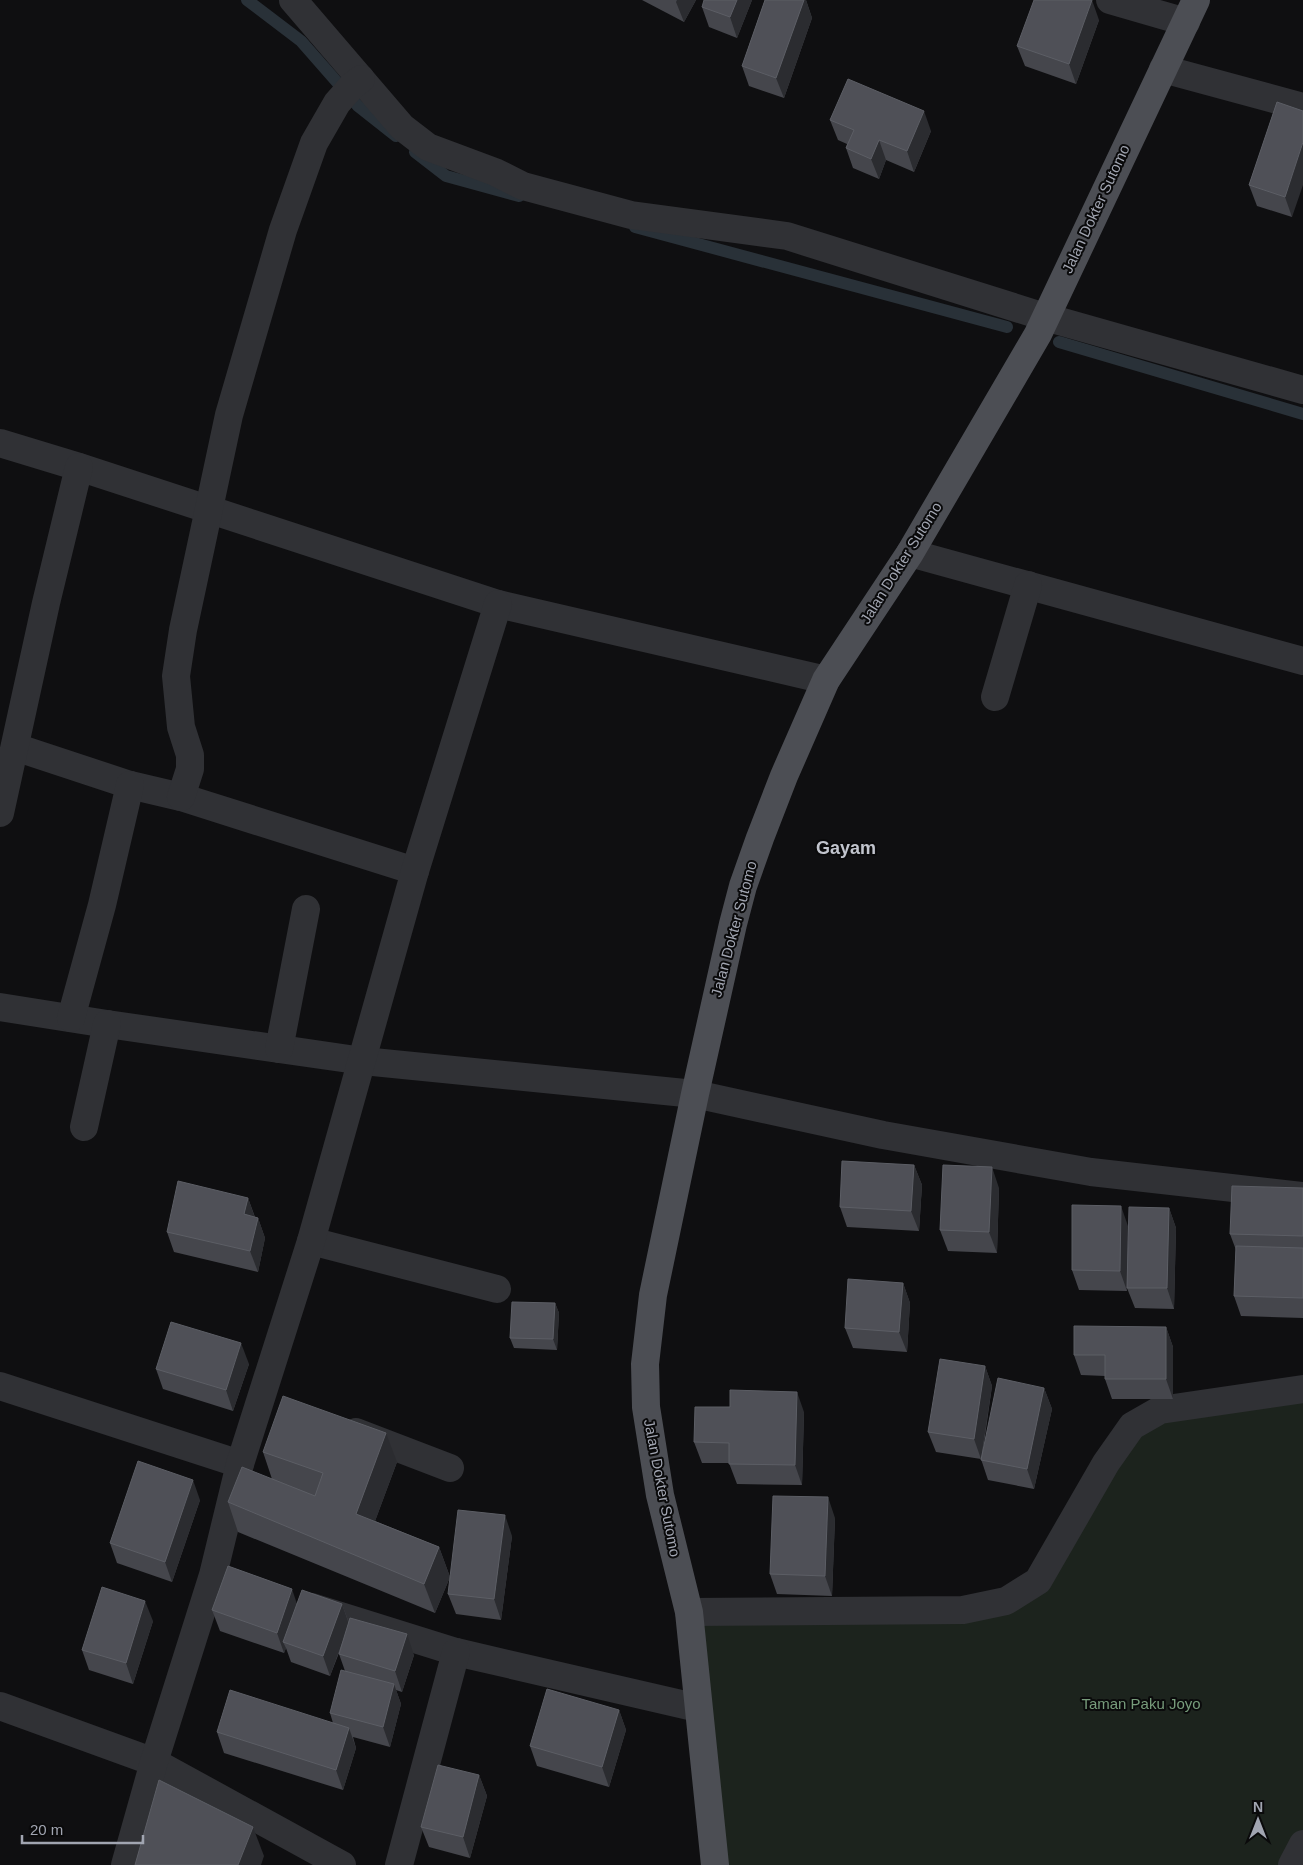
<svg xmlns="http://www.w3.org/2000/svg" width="1303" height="1865" viewBox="0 0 1303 1865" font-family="Arial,sans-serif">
	<rect width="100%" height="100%" fill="#0f0f11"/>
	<path fill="#1c231d" d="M 1303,1389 L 1303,1844 L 1292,1865 L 716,1865 L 688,1622 L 1006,1601 L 1038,1581 L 1132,1426 Z"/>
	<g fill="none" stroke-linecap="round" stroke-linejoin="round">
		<g stroke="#293138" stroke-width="12">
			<path d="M 247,0 L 301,41 L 358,106 L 396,136"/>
			<path d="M 415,152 L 446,176 L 519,196"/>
			<path d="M 635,227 L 1007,327"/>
			<path d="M 1059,342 L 1303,414"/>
		</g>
		<g stroke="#303135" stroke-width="28">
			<path d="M 293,0 L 402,127 L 428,147 L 495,172 L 523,186 L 631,215 L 787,236 L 1045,317 L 1303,390"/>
			<path d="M 1110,0 L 1186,22"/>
			<path d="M 1163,69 L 1303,107"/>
			<path d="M 0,443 L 79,467 L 498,604 L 826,680"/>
			<path d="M 910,553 L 1303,661"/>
			<path d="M 995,697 L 1028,585"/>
			<path d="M 15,747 L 130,785 L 181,797 L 415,871"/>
			<path d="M 181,797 L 190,769 L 190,755 L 181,727 L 176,676 L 183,630 L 229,415 L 283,230 L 314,143 L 337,103 L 352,86 L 361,79"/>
			<path d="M 0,813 L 46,603 L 79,467"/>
			<path d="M 0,1007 L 107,1024 L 363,1061 L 695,1094 L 883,1135 L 1091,1172 L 1303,1196"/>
			<path d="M 71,1018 L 102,905 L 130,785"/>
			<path d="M 279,1049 L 306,909"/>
			<path d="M 84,1127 L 107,1024"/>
			<path d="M 311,1241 L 497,1289"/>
			<path d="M 0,1386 L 240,1464"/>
			<path d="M 356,1432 L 450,1468"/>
			<path d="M 312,1607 L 456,1652 L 698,1708"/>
			<path d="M 689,1612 L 963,1610 L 1006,1601 L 1038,1581 L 1106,1463 L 1132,1426 L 1160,1410 L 1303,1389"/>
			<path d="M 0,1706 L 154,1762 L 342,1865"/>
			<path d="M 125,1865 L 154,1762 L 213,1575 L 240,1464 L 311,1241 L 415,871 L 498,604"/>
			<path d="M 399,1865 L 456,1652"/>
			<path d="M 1292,1865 L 1303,1844"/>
		</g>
		<path stroke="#4c4e54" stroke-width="28" d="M 715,1865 L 689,1612 L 660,1495 L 646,1407 L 645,1364 L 653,1295 L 695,1094 L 733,924 L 743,886 L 760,838 L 784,776 L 826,680 L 910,553 L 1038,334 L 1196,0"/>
	</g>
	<g fill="#45464c">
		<path d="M 642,0 L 696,0 L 684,22 Z"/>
		<path d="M 752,0 L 737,38 L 709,27 L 702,7 Z"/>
		<path d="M 765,0 L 806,0 L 812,18 L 784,98 L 749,86 L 742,66 Z"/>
		<path d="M 1099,20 L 1076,84 L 1025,66 L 1017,46 Z"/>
		<path d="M 1277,102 L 1292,217 L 1257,206 L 1249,185 Z"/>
		<path d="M 830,120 L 931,131 L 914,172 L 886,160 L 879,179 L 853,168 L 846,148 L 847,144 L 838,140 Z"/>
		<path d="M 914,1165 L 922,1185 L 919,1231 L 847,1227 L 840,1207 Z"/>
		<path d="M 999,1188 L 997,1253 L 948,1251 L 940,1230 Z"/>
		<path d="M 1303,1188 L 1303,1318 L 1241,1316 L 1234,1296 L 1236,1250 L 1230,1234 Z"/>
		<path d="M 248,1198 L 255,1217 L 258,1218 L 265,1238 L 258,1272 L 174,1252 L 167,1232 Z"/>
		<path d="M 1169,1208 L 1176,1228 L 1174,1309 L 1135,1308 L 1127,1288 L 1127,1291 L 1079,1290 L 1072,1270 L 1128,1226 L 1128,1282 Z"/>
		<path d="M 903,1283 L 910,1303 L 907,1352 L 853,1348 L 845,1328 Z"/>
		<path d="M 555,1303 L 559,1313 L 557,1350 L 514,1348 L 510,1338 Z"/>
		<path d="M 1166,1327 L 1173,1347 L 1173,1399 L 1112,1399 L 1105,1379 L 1105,1376 L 1081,1375 L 1074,1355 Z"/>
		<path d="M 249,1364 L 233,1411 L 163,1389 L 156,1369 Z"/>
		<path d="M 985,1366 L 992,1386 L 983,1450 L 1044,1388 L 1052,1409 L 1034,1489 L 988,1480 L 981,1459 L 936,1452 L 928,1432 Z"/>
		<path d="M 804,1412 L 802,1485 L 737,1484 L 729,1463 L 702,1463 L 694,1442 Z"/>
		<path d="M 263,1452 L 397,1462 L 375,1521 L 439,1547 L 450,1577 L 435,1613 L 238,1532 L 228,1502 L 272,1479 Z"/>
		<path d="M 200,1500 L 172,1582 L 117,1563 L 110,1543 Z"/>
		<path d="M 835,1518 L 832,1596 L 777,1594 L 770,1574 Z"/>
		<path d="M 512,1536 L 501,1620 L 456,1614 L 448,1594 Z"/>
		<path d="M 297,1603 L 342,1604 L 349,1623 L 414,1655 L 402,1692 L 396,1690 L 401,1704 L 390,1747 L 353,1737 L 356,1748 L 343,1790 L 224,1753 L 217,1732 L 333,1723 L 330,1713 L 345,1671 L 339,1654 L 344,1640 L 330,1676 L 291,1662 L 286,1648 L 284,1653 L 220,1631 L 212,1610 Z"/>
		<path d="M 153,1621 L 133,1684 L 89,1670 L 82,1650 Z"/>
		<path d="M 619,1710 L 626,1730 L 609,1787 L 537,1766 L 530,1746 Z"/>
		<path d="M 479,1775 L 487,1796 L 470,1858 L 429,1847 L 421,1827 Z"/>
	</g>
	<g fill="#2b2c30">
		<path d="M 677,0 L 696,0 L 684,22 L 676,2 Z"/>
		<path d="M 737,0 L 752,0 L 737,38 L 730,17 Z"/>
		<path d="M 804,0 L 806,0 L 812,18 L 784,98 L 776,78 Z"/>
		<path d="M 1092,0 L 1099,20 L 1076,84 L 1069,64 Z"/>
		<path d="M 924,111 L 931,131 L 914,172 L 907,151 Z"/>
		<path d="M 879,140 L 886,160 L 879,179 L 871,159 Z"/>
		<path d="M 1303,142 L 1303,185 L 1292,217 L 1285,197 Z"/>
		<path d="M 914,1165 L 922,1185 L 919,1231 L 911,1211 Z"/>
		<path d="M 992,1167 L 999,1188 L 997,1253 L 989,1232 Z"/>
		<path d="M 248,1198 L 255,1218 L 244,1214 Z"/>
		<path d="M 1121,1206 L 1128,1226 L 1127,1291 L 1120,1271 Z"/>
		<path d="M 1169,1208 L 1176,1228 L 1174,1309 L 1167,1288 Z"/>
		<path d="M 258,1218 L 265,1238 L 258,1272 L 250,1251 Z"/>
		<path d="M 903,1283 L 910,1303 L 907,1352 L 899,1332 Z"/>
		<path d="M 555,1303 L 559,1313 L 557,1350 L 553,1339 Z"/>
		<path d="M 1166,1327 L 1173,1347 L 1173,1399 L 1166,1379 Z"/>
		<path d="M 241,1343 L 249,1364 L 233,1411 L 226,1390 Z"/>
		<path d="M 985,1366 L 992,1386 L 981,1459 L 974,1439 Z"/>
		<path d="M 1044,1388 L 1052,1409 L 1034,1489 L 1027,1469 Z"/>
		<path d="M 797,1392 L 804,1412 L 802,1485 L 795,1465 Z"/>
		<path d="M 386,1433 L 397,1462 L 367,1543 L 356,1514 Z"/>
		<path d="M 193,1480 L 200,1500 L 172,1582 L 165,1562 Z"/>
		<path d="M 828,1497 L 835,1518 L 832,1596 L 825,1576 Z"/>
		<path d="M 505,1515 L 512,1536 L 501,1620 L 494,1599 Z"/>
		<path d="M 439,1547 L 450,1577 L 435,1613 L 424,1584 Z"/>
		<path d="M 292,1589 L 299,1610 L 283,1642 L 286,1648 L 284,1653 L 277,1633 Z"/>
		<path d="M 145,1601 L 153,1621 L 133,1684 L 126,1663 Z"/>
		<path d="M 342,1604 L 349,1624 L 330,1676 L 323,1656 Z"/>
		<path d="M 407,1634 L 414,1655 L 402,1692 L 395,1671 Z"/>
		<path d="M 394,1684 L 401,1704 L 390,1747 L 383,1727 Z"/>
		<path d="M 619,1710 L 626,1730 L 609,1787 L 602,1767 Z"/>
		<path d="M 349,1728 L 356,1748 L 343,1790 L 336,1770 Z"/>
		<path d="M 479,1775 L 487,1796 L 470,1858 L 463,1837 Z"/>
		<path d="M 253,1827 L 264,1856 L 261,1865 L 238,1865 Z"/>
	</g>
	<g fill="#4f5057" stroke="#5c5e65">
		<path d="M 704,0 L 737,0 L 730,17 L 702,7 Z"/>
		<path d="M 765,0 L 804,0 L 776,78 L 742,66 Z"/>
		<path d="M 1034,0 L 1092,0 L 1069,64 L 1017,46 Z"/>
		<path d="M 848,79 L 924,111 L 907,151 L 879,140 L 871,159 L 846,148 L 854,130 L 830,120 Z"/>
		<path d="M 1277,102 L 1303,111 L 1303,142 L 1285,197 L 1249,185 Z"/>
		<path d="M 842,1161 L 914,1165 L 911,1211 L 840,1207 Z"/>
		<path d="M 943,1165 L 992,1167 L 989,1232 L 940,1230 Z"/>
		<path d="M 178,1181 L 248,1198 L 244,1214 L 258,1218 L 250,1251 L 167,1232 Z"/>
		<path d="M 1232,1186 L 1303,1188 L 1303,1236 L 1230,1234 Z"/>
		<path d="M 1072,1205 L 1121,1206 L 1120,1271 L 1072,1270 Z"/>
		<path d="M 1129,1207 L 1169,1208 L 1167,1288 L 1127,1288 Z"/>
		<path d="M 1236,1246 L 1303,1248 L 1303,1298 L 1234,1296 Z"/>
		<path d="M 848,1279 L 903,1283 L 899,1332 L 845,1328 Z"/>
		<path d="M 512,1302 L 555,1303 L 553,1339 L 510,1338 Z"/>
		<path d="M 171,1322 L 241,1343 L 226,1390 L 156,1369 Z"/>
		<path d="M 1074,1326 L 1166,1327 L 1166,1379 L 1105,1379 L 1105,1355 L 1074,1355 Z"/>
		<path d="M 940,1359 L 985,1366 L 974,1439 L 928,1432 Z"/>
		<path d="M 998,1378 L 1044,1388 L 1027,1469 L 981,1460 Z"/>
		<path d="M 730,1390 L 797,1392 L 795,1465 L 729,1464 L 729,1443 L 694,1442 L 695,1407 L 730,1407 Z"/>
		<path d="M 283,1396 L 386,1433 L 356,1514 L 439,1547 L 424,1584 L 228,1502 L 242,1467 L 315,1496 L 323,1473 L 263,1452 Z"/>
		<path d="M 138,1461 L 193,1480 L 165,1562 L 110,1543 Z"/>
		<path d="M 773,1496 L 828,1497 L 825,1576 L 770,1574 Z"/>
		<path d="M 458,1510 L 505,1515 L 494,1599 L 448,1594 Z"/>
		<path d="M 228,1566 L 292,1589 L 277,1633 L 212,1610 Z"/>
		<path d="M 102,1587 L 145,1601 L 126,1663 L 82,1650 Z"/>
		<path d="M 302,1590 L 342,1604 L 323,1656 L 283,1642 Z"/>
		<path d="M 350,1618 L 407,1634 L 395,1671 L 339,1654 Z"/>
		<path d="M 341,1670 L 394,1684 L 383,1727 L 330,1713 Z"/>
		<path d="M 547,1689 L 619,1710 L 602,1767 L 530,1746 Z"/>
		<path d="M 230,1690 L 349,1728 L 336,1770 L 217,1732 Z"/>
		<path d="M 438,1765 L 479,1775 L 463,1837 L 421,1827 Z"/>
		<path d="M 159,1780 L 253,1827 L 238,1865 L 135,1865 Z"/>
	</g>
	<g text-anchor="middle" stroke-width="4" stroke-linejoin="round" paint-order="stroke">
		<g font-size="15" fill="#a1a5b1" stroke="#0a0a0b">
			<text transform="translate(1096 209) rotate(-65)" y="5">Jalan Dokter Sutomo</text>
			<text transform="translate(901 563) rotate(-58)" y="5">Jalan Dokter Sutomo</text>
			<text transform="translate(734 929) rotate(-75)" y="5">Jalan Dokter Sutomo</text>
			<text transform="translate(662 1488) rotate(79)" y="5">Jalan Dokter Sutomo</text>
		</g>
		<g font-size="15" fill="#779c7b" stroke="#0a0a0b">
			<text x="1141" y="1709">Taman Paku Joyo</text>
		</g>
		<g font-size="18" font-weight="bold" fill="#c1c4cd" stroke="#0a0a0b">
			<text x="846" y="854">Gayam</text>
		</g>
	</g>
	<g transform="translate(1258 1820)" stroke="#0a0a0b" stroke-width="4" paint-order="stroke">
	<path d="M0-4L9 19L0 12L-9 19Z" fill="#a1a5b1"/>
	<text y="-8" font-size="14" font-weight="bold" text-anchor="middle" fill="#a1a5b1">N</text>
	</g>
	<path d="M22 1835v8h121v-8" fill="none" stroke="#a1a5b1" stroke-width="2.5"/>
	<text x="30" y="1835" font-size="15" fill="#a1a5b1" stroke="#0a0a0b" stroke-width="4" paint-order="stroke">20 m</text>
</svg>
